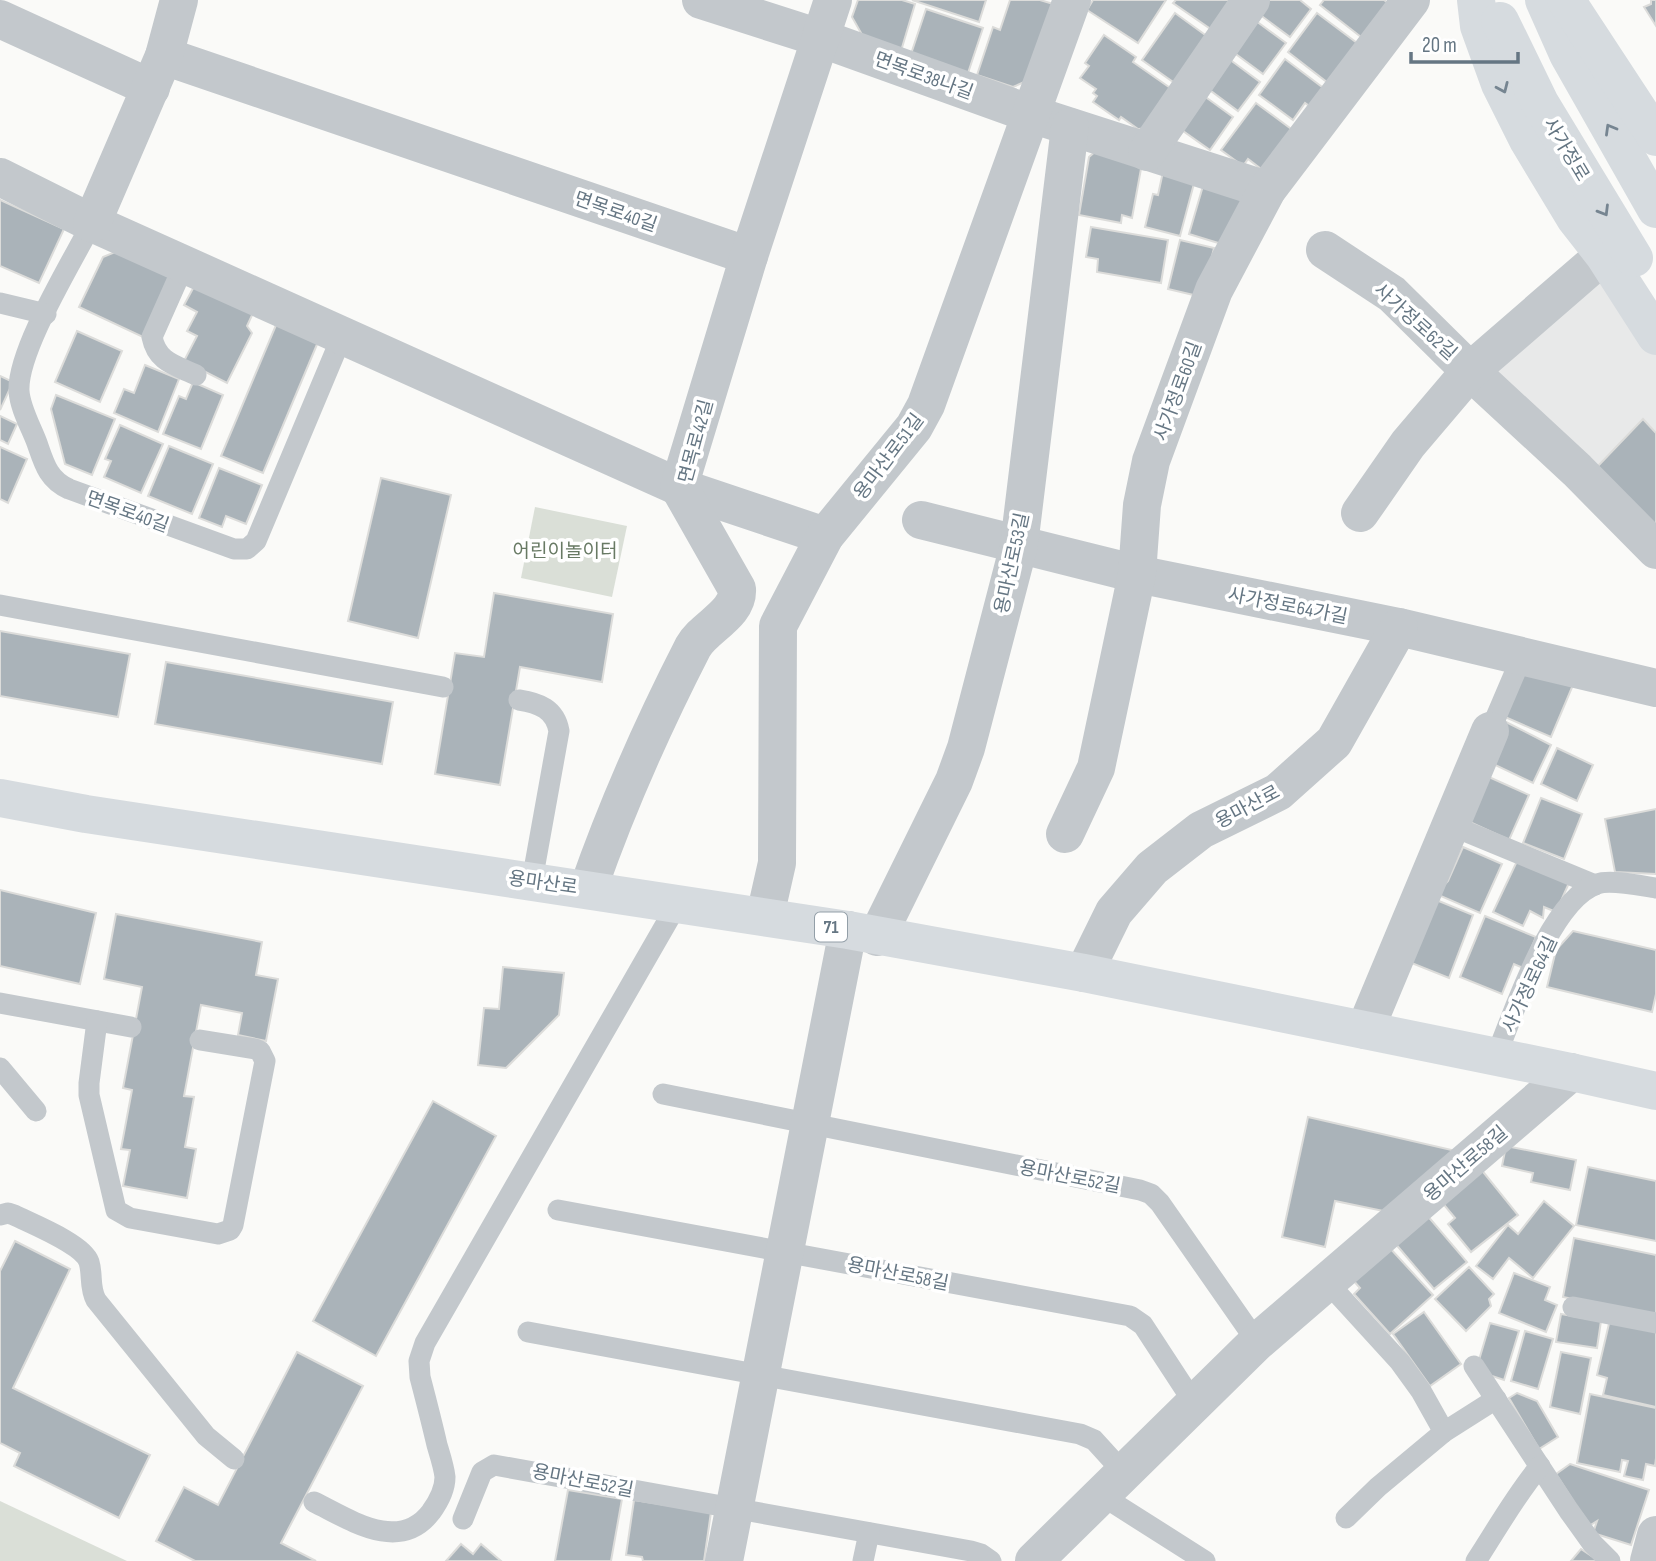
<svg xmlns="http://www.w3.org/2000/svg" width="1656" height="1561" viewBox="0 0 1656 1561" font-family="'Sofia Sans Condensed','Noto Sans KR',sans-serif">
	<rect width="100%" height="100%" fill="#fafaf8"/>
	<path fill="#e8e9e9" d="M 1600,270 L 1656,354 L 1656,532 L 1481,371 Z"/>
	<g fill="#dadfd7">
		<path d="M 535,507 L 627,526 L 612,597 L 521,578 Z"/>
		<path d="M 0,1501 L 127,1561 L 0,1561 Z"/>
	</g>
	<g fill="#aab3b9" stroke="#dcdcda" stroke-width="2">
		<path d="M 858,0 L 902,0 L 915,4 L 901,51 L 865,40 L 852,17 Z"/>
		<path d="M 912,0 L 986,0 L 979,22 Z"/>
		<path d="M 1010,0 L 1040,0 L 1060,6 L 1038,76 L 1013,87 L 977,75 L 993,27 L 1000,30 Z"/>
		<path d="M 1093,0 L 1166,0 L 1138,43 L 1087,10 Z"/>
		<path d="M 1176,0 L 1238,0 L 1215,32 L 1173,3 Z"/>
		<path d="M 1263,0 L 1300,0 L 1311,9 L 1290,37 L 1255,11 Z"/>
		<path d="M 1324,0 L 1384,0 L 1392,6 L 1361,37 L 1320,5 Z"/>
		<path d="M 1651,0 L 1656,0 L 1656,26 L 1644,7 L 1651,4 Z"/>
		<path d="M 926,9 L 983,28 L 968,73 L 911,54 Z"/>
		<path d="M 1175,13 L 1208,37 L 1176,84 L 1142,60 Z"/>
		<path d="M 1317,13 L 1361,46 L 1332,86 L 1288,52 Z"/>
		<path d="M 1252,18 L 1286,43 L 1263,74 L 1229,49 Z"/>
		<path d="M 1104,35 L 1136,57 L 1133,62 L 1176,92 L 1152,128 L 1138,129 L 1121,117 L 1119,120 L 1093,102 L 1097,96 L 1093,93 L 1096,89 L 1080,78 L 1089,66 L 1085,63 Z"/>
		<path d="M 1225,56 L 1260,82 L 1238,111 L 1203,85 Z"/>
		<path d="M 1285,59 L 1326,90 L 1312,108 L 1305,103 L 1293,120 L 1259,95 Z"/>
		<path d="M 1200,93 L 1233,117 L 1210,150 L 1176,126 Z"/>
		<path d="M 1256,103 L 1298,134 L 1269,175 L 1248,159 L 1243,166 L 1221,150 Z"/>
		<path d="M 1104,144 L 1143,158 L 1132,218 L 1122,215 L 1121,223 L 1079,215 L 1089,157 Z"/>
		<path d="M 1164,167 L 1196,176 L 1180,236 L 1145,227 L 1153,194 L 1158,195 Z"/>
		<path d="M 1205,179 L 1245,190 L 1228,246 L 1189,234 Z"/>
		<path d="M 0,200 L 64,229 L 39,283 L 0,266 Z"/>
		<path d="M 1091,227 L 1168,240 L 1161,283 L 1097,272 L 1098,259 L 1086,257 Z"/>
		<path d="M 1180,240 L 1214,248 L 1202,297 L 1168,289 Z"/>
		<path d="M 125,248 L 175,272 L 145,338 L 79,307 L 103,257 Z"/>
		<path d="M 197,281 L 254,311 L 247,326 L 252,333 L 227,383 L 184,361 L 197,336 L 187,331 L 197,312 L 184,305 Z"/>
		<path d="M 276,325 L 318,342 L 263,473 L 221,456 Z"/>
		<path d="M 77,331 L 122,351 L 100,402 L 55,382 Z"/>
		<path d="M 145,365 L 179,379 L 158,432 L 114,413 L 124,389 L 134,393 Z"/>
		<path d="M 0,376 L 13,382 L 0,410 Z"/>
		<path d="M 193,382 L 223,395 L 201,449 L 163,434 L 179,396 L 186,399 Z"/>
		<path d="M 56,395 L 115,419 L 92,475 L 65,464 L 51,409 Z"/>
		<path d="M 0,416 L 17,424 L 8,444 L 0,440 Z"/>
		<path d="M 1643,419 L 1656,433 L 1656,526 L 1597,467 Z"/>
		<path d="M 120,425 L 163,444 L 141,493 L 104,477 L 111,461 L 105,459 Z"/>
		<path d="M 169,446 L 213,464 L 192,514 L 148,496 Z"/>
		<path d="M 0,447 L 27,459 L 8,503 L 0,499 Z"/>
		<path d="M 219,468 L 262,485 L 246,524 L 226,516 L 222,527 L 199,518 Z"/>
		<path d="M 381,478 L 451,495 L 418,638 L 348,621 Z"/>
		<path d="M 494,593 L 613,614 L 602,682 L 520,667 L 500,785 L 435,774 L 455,653 L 484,657 Z"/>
		<path d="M 0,631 L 130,654 L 118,717 L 0,696 Z"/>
		<path d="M 166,662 L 393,702 L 382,764 L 155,724 Z"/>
		<path d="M 1525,665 L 1573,685 L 1551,737 L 1505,717 Z"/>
		<path d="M 1502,720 L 1551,745 L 1533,783 L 1489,762 Z"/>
		<path d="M 1557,748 L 1593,765 L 1577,801 L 1541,784 Z"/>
		<path d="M 1480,773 L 1529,795 L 1509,840 L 1461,818 Z"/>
		<path d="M 1541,798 L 1582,814 L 1564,859 L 1523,843 Z"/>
		<path d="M 1656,809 L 1656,874 L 1615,872 L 1605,819 Z"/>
		<path d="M 1463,847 L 1502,864 L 1480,913 L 1436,894 L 1448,881 Z"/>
		<path d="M 1518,859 L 1569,883 L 1556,912 L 1544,907 L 1543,918 L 1530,911 L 1523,926 L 1493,912 Z"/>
		<path d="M 0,890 L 96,913 L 80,984 L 0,966 Z"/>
		<path d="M 1434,899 L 1473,915 L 1449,978 L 1409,962 Z"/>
		<path d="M 116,914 L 262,942 L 256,975 L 278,979 L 266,1041 L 238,1035 L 242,1013 L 201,1005 L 184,1096 L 194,1097 L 185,1147 L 196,1149 L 187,1198 L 123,1186 L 130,1150 L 121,1149 L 132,1090 L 123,1088 L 142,987 L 104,979 Z"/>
		<path d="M 1485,916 L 1536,937 L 1523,968 L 1514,964 L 1502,994 L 1460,977 Z"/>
		<path d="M 1573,931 L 1656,950 L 1656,994 L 1652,1012 L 1547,987 L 1556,950 Z"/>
		<path d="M 503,967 L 564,973 L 559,1015 L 506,1068 L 478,1065 L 484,1008 L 499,1009 Z"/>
		<path d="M 433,1101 L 496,1136 L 376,1356 L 313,1321 Z"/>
		<path d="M 1308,1117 L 1456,1151 L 1388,1212 L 1335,1201 L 1325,1247 L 1282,1237 Z"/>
		<path d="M 1506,1146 L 1576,1160 L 1570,1190 L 1531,1182 L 1533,1173 L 1502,1166 Z"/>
		<path d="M 1588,1167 L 1656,1181 L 1656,1241 L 1576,1225 Z"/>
		<path d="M 1480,1168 L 1518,1215 L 1471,1252 L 1448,1224 L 1455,1218 L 1440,1200 Z"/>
		<path d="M 1544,1201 L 1574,1226 L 1533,1278 L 1509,1258 L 1493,1279 L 1476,1266 L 1508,1225 L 1518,1234 Z"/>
		<path d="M 1426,1214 L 1467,1262 L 1434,1289 L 1394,1242 Z"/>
		<path d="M 1574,1238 L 1656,1255 L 1656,1315 L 1563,1297 Z"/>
		<path d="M 15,1241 L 70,1269 L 13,1388 L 150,1455 L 119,1518 L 14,1466 L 20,1453 L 0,1443 L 0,1271 Z"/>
		<path d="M 1388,1246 L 1433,1295 L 1390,1334 L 1354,1294 L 1360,1288 L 1352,1279 Z"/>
		<path d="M 1469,1267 L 1494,1294 L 1489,1299 L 1491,1306 L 1466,1331 L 1435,1299 Z"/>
		<path d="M 1514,1273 L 1550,1287 L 1545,1300 L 1557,1305 L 1546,1332 L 1499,1313 Z"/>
		<path d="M 1424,1312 L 1461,1364 L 1430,1386 L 1393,1334 Z"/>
		<path d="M 1561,1314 L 1601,1321 L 1597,1348 L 1556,1342 Z"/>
		<path d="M 1611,1315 L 1656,1326 L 1656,1407 L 1603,1395 L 1607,1378 L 1597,1375 Z"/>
		<path d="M 1490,1323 L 1519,1331 L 1504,1380 L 1489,1375 L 1479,1360 Z"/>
		<path d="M 1525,1331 L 1553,1339 L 1538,1389 L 1511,1381 Z"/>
		<path d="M 297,1352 L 363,1386 L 281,1543 L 316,1561 L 195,1561 L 156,1541 L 184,1487 L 218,1505 Z"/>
		<path d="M 1561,1352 L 1591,1358 L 1580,1414 L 1550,1407 Z"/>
		<path d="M 1517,1393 L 1537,1401 L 1558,1437 L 1539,1449 L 1509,1398 Z"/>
		<path d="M 1590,1394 L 1656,1408 L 1656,1458 L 1655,1466 L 1646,1464 L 1643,1480 L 1624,1476 L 1628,1461 L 1622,1460 L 1620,1472 L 1577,1463 Z"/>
		<path d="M 1570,1464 L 1649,1490 L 1631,1545 L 1593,1533 L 1597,1521 L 1589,1526 L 1556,1474 Z"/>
		<path d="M 568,1490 L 622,1499 L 611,1561 L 555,1561 Z"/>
		<path d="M 634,1500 L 711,1512 L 704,1561 L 643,1561 L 642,1557 L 626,1555 Z"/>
		<path d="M 461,1544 L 473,1554 L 481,1544 L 501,1561 L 446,1561 Z"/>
		<path d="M 1581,1549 L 1599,1561 L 1571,1561 Z"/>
	</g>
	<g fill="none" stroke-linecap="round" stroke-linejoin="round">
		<g stroke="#c3c8cc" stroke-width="21">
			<path d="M 92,223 C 72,262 17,351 19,391 C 20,408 31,427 37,443 C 44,463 48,480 69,489 L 234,549 L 247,549 L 256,541 L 342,336"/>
			<path d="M 184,265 L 152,337 C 157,362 175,365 196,375"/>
			<path d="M 0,303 L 46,314"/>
			<path d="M 0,605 L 443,687"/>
			<path d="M 519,700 C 539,703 555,709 559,731 L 532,881"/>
			<path d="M 1490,731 L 1522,656"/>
			<path d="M 1450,825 L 1595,885"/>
			<path d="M 0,1003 L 131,1027"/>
			<path d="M 97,1021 L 89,1083 L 89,1095 L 116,1210 L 130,1218 L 218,1234 L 230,1230 L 233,1225 L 265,1061 L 260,1051 L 255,1049 L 200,1040"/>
			<path d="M 1496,1056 C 1514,1013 1550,900 1597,884 C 1610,879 1642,886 1656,888"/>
			<path d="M 0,1068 L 36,1111"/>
			<path d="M 663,1094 L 1140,1190 L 1151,1194 L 1160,1203 L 1257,1342"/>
			<path d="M 558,1210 L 1130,1316 L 1143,1325 L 1194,1403"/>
			<path d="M 0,1215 L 8,1213 L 14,1215 C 32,1224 83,1244 89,1262 C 93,1275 89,1287 96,1300 L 206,1436 L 234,1459"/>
			<path d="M 1327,1282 L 1400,1362 L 1421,1391 L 1444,1432"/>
			<path d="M 1573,1307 L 1656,1323"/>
			<path d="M 528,1332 L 1080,1434 L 1094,1440 L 1124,1473"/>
			<path d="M 1474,1366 L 1569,1511 L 1592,1543 L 1610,1561"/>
			<path d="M 1101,1495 L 1205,1561"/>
			<path d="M 314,1502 C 349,1519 399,1554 431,1512 C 439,1501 445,1490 445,1477 C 444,1467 440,1455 437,1445 C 432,1423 426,1400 420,1377 L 419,1361 L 425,1343 L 678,903"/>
			<path d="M 1346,1518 L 1378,1487 L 1444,1432 L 1496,1399"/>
			<path d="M 463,1519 L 482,1472 L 494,1465 L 971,1551 L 981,1554 L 991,1561"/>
			<path d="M 863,1561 L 869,1533"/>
			<path d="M 1476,1561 C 1497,1529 1515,1496 1540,1466"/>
		</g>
		<g stroke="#c3c8cc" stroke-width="38">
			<path d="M 701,0 L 820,38 L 1031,114 L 1267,190"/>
			<path d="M 0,19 L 151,88"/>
			<path d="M 164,56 L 749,256"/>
			<path d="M 1147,152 L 1251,0"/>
			<path d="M 0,177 L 92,223 L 679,487 L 825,536"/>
			<path d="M 92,223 L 164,56 L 179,0"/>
			<path d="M 1325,250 L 1392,294 L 1470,371 L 1577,470 L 1656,550"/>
			<path d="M 1360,513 L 1408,444 L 1470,371 L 1604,255"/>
			<path d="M 921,520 L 1137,574 L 1399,627 L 1656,688"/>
			<path d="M 1065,834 L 1096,768 L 1137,574 L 1142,505 L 1151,461 L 1214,290 L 1267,190 L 1411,0"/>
			<path d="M 588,889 C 617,806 653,725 693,647 C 704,627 739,614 737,589 L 679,487 L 749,256 L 833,0"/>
			<path d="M 765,916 L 777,863 L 778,626 L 825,536 L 914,427 L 926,405 L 1072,0"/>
			<path d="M 877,937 L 954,781 L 966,748 L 1019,545 L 1070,127"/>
			<path d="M 1084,973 L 1114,912 L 1152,868 L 1201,830 L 1278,792 L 1334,742 L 1399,627"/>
			<path d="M 1365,1030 L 1490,731"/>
			<path d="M 724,1561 L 848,930"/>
			<path d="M 1034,1561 L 1257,1342 L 1571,1072"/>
			<path d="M 1649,1561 L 1656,1535"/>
		</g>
		<g stroke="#d6dbdf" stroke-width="38">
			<path d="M 1476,0 L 1479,26 L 1500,84 L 1528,140 L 1575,218 L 1604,255 L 1656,336"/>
			<path d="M 1544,0 L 1568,54 L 1656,209"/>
			<path d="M 1566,0 L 1656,137"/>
			<path d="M 1500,21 L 1540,103 L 1634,258"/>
		</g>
		<path stroke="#d6dbdf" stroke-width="38" d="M 0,798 L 86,814 L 848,930 L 1084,973 L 1571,1072 L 1656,1091"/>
	</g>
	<defs><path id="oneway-chevron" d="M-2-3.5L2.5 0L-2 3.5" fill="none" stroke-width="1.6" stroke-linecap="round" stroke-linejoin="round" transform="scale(1.75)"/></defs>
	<g stroke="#768591">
		<use href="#oneway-chevron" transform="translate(1503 88) rotate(66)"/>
		<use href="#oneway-chevron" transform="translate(1610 129) rotate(-120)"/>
		<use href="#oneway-chevron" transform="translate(1604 211) rotate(59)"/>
	</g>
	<g text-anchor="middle" stroke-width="7" stroke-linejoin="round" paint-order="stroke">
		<rect fill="#fff" stroke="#939fa8" stroke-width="2" x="815" y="912.5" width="32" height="29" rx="5"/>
		<g font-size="18" font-weight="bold" fill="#657683">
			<text x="831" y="933">71</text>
		</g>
		<g font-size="19" fill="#657683" stroke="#fff">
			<text transform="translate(924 75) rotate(20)" y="7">면목로38나길</text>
			<text transform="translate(1567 149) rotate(59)" y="7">사가정로</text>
			<text transform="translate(616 211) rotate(19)" y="7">면목로40길</text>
			<text transform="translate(1416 321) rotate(42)" y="7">사가정로62길</text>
			<text transform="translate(1177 391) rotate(-70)" y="7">사가정로60길</text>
			<text transform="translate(695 441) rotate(-75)" y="7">면목로42길</text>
			<text transform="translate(888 456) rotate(-53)" y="7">용마산로51길</text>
			<text transform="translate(128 511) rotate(20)" y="7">면목로40길</text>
			<text transform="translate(1011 563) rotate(-78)" y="7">용마산로53길</text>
			<text transform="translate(1288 605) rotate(11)" y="7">사가정로64가길</text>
			<text transform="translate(1247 806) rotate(-28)" y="7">용마산로</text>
			<text transform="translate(543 882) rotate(8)" y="7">용마산로</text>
			<text transform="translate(1529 984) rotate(-65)" y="7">사가정로64길</text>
			<text transform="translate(1465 1163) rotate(-41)" y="7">용마산로58길</text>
			<text transform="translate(1070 1176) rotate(11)" y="7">용마산로52길</text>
			<text transform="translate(898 1273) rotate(11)" y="7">용마산로58길</text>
			<text transform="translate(583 1480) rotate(11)" y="7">용마산로52길</text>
		</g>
		<g font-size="19" fill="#687a64" stroke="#fff">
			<text x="565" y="557">어린이놀이터</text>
		</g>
	</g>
	<path d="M1411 52v10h107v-10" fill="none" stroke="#657683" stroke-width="3.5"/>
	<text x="1422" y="52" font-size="21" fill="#657683" stroke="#ffffff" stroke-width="5" paint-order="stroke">20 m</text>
</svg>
